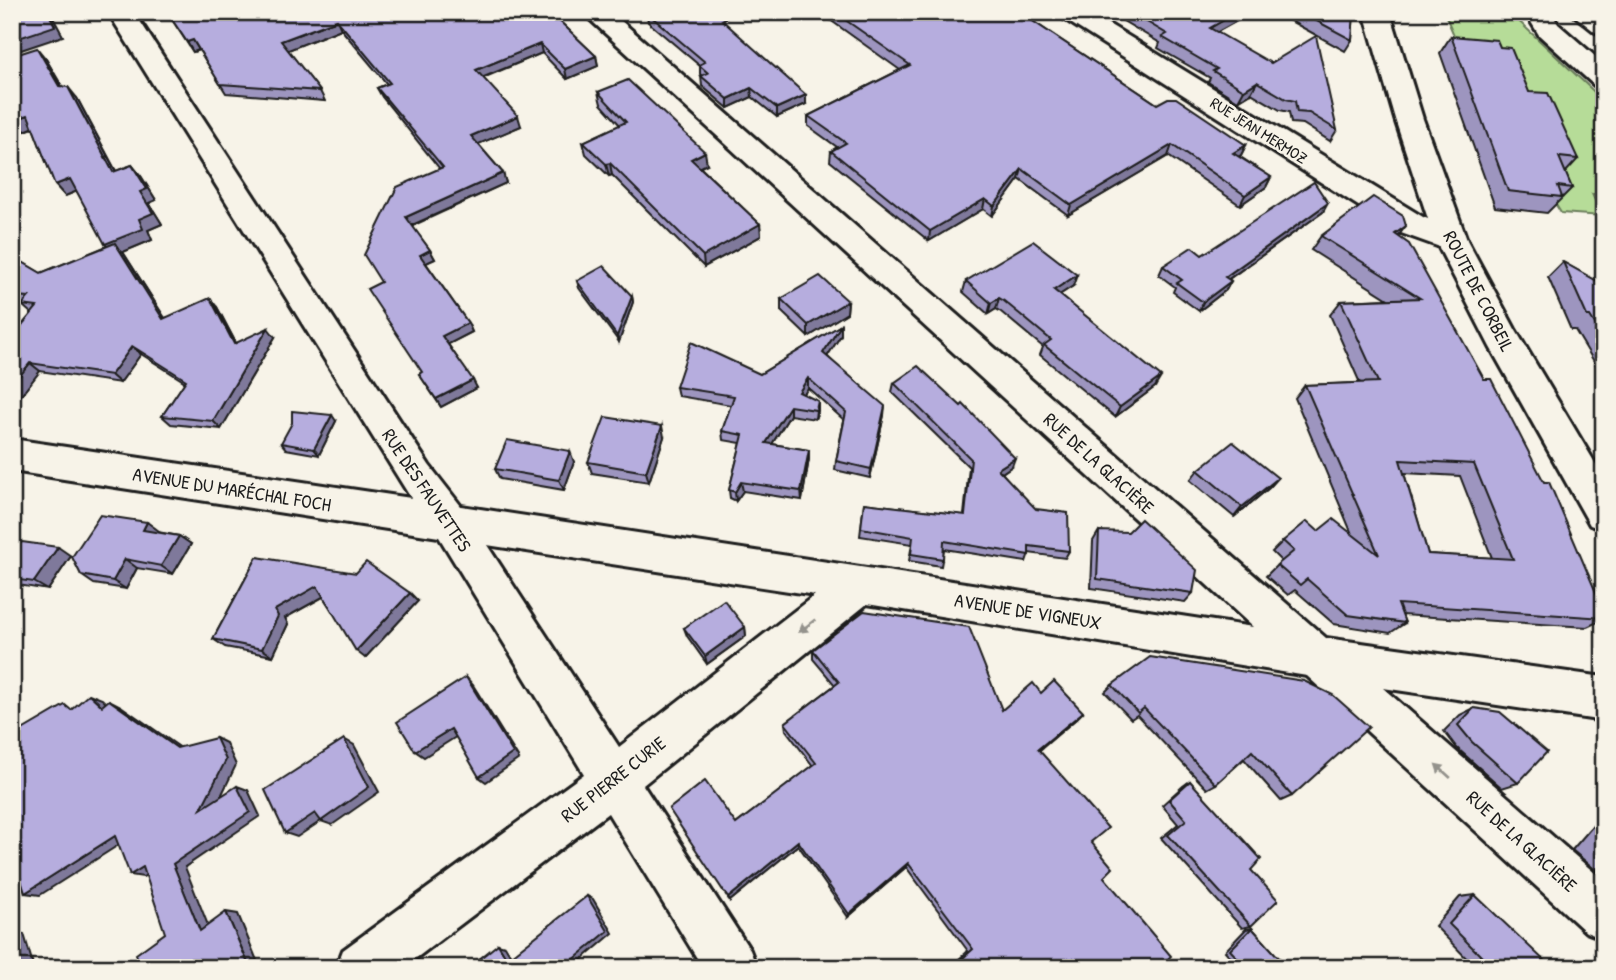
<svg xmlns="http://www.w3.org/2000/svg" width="1616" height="980" viewBox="0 0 1616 980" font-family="'Patrick Hand',sans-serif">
	<rect width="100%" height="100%" fill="#f7f3e8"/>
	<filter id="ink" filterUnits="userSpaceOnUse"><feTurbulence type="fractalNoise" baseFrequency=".0143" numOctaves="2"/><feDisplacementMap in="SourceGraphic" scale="14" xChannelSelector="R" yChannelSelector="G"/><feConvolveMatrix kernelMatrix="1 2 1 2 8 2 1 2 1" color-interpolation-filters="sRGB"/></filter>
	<g filter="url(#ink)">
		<path fill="#b6dc98" stroke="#697c5a" stroke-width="2" d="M 1444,12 L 1509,12 L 1604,101 L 1604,195 L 1592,194 L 1602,216 L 1561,213 L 1462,54 Z"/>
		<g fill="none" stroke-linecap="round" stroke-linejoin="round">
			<defs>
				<g id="street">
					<path d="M 108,12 L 134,12 L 429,465 L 461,506 L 1253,627 L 582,12 L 611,12 L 1326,638 L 1604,677 L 1604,721 L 1383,688 L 1604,881 L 1604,939 L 1586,932 L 1307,676 L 867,604 L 643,785 L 750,950 L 757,968 L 703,968 L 608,813 L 403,968 L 336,968 L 343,950 L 584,774 L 439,537 L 12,471 L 12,439 L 411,498 ZM 487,545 L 815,595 L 619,747 Z"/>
					<path d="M 1057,12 L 1089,12 L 1423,217 L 1462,232 L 1467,240 L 1462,248 L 1451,251 L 1401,233 L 1061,17 Z"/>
				</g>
				<path id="secondary" d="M 1364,12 L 1390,12 L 1423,119 L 1467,240 L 1515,329 L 1604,478 L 1604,530 L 1590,525 L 1490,347 L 1435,240 L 1395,119 Z"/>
				<g id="primary">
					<path d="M 1525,12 L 1551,12 L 1558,24 L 1604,64 L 1604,87 L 1594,85 L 1539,35 Z"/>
					<path d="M 1570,12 L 1601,12 L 1604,14 L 1604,34 L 1595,32 Z"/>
				</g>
			</defs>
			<use href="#street" stroke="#1c1c1c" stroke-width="6"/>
			<use href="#secondary" stroke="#1c1c1c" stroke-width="6"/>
			<use href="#primary" stroke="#1c1c1c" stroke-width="6"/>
			<use href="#street" fill="#f7f3e8" fill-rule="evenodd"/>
			<use href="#secondary" fill="#f7f3e8" fill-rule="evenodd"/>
			<use href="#primary" fill="#f7f3e8" fill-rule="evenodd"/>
		</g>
		<g fill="#9d95bf" stroke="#1c1c1c" stroke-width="2" fill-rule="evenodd">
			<path d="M 167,12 L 550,12 L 596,56 L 598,66 L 567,79 L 542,53 L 483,78 L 521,126 L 478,144 L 503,173 L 506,183 L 412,226 L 430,250 L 435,259 L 426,263 L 468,323 L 472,332 L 448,344 L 477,388 L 441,407 L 419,374 L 422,372 L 381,283 L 440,169 L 382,97 L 377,88 L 387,84 L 341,29 L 288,50 L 320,91 L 325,101 L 226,93 L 199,50 L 193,52 Z"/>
			<path d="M 644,12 L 719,12 L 726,24 L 806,104 L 777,117 L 752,97 L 728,108 L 702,86 L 701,76 L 702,76 L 700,74 L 700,66 L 648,22 L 647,15 Z"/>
			<path d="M 819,12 L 1019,12 L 1157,104 L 1246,145 L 1241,155 L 1239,156 L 1271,177 L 1266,187 L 1240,205 L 1168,156 L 1068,215 L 1019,179 L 992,216 L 983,209 L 929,241 L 830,161 L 831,151 L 837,147 L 808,126 L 808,116 L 900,70 Z"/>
			<path d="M 1108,12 L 1253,12 L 1217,32 L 1337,130 L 1330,141 L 1303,124 L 1291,123 L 1289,112 L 1280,110 L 1251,93 L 1238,101 L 1208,82 L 1210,78 L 1158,48 L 1160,43 Z"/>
			<path d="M 1274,12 L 1354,12 L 1352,40 L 1345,51 Z"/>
			<path d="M 1451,36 L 1529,92 L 1578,159 L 1565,173 L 1572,188 L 1547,213 L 1495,207 L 1440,53 Z"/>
			<path d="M 46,59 L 62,86 L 77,98 L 116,171 L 132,165 L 141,176 L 156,200 L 149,203 L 162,224 L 148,230 L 152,240 L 123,252 L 165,318 L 217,307 L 236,343 L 275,337 L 221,429 L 171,424 L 162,416 L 185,382 L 141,354 L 120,383 L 40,371 L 19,398 L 12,397 L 12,337 L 32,314 L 22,305 L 12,304 L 12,256 L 41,273 L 107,246 L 77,191 L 65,196 L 55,185 L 33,128 L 12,136 Z"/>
			<path d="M 598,92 L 707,164 L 700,167 L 760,224 L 761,236 L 704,267 L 612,175 L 609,176 L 586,154 L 583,142 L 620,125 L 601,104 Z"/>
			<path d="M 1323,212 L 1229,279 L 1231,281 L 1226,290 L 1199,311 L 1173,292 L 1175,287 L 1159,275 L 1163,266 L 1202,255 Z"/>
			<path d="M 1321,236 L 1398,236 L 1604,611 L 1604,619 L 1587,627 L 1402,615 L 1405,623 L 1390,633 L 1334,624 L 1295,590 L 1288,595 L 1266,576 L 1281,561 L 1272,552 L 1283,541 L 1318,531 L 1352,534 L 1295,398 L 1305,385 L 1360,383 L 1330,315 L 1341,301 L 1388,299 L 1311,250 ZM 1404,473 L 1460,476 L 1492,558 L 1428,554 Z"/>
			<path d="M 1563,262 L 1604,285 L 1604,378 L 1575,330 L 1571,330 L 1548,277 Z"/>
			<path d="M 577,281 L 632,296 L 633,302 L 619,342 L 579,288 Z"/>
			<path d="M 966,281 L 1073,286 L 1059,295 L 1155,387 L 1115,417 L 1040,355 L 1043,347 L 1001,312 L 996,309 L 988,314 L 963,292 Z"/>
			<path d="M 781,299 L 848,301 L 847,313 L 808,337 L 781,311 Z"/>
			<path d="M 841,325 L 841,335 L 827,356 L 884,415 L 870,478 L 835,470 L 836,461 L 844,420 L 808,388 L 803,394 L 818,411 L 815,419 L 790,415 L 772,444 L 809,450 L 809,459 L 802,500 L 743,491 L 736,501 L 730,498 L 729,490 L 741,443 L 723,440 L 722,431 L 731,405 L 678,396 L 676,387 L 760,374 Z"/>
			<path d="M 894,383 L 1012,466 L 1002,473 L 1069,551 L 1065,558 L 1029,553 L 1026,562 L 944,549 L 941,566 L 909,561 L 912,544 L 860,536 L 864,503 L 964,515 L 969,467 L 892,392 Z"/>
			<path d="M 336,421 L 319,455 L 286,449 L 281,443 Z"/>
			<path d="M 664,437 L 649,482 L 592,473 L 588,462 Z"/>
			<path d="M 574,462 L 564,490 L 500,479 L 495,469 Z"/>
			<path d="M 1198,470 L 1278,478 L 1269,488 L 1234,517 L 1190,480 Z"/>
			<path d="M 159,531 L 158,532 L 179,536 L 191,544 L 173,574 L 137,568 L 126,589 L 94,584 L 81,575 Z"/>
			<path d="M 1099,531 L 1193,593 L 1185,602 L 1091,588 L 1093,541 Z"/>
			<path d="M 12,547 L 71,556 L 48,590 L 12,584 Z"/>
			<path d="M 257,557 L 410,593 L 418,601 L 365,658 L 323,597 L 285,618 L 288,624 L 273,656 L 225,647 L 213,639 Z"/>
			<path d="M 745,627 L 746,636 L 707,664 L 687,636 L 684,628 Z"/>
			<path d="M 813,650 L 1002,710 L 1041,693 L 1083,712 L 1076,719 L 1039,750 L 1091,842 L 1104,877 L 1159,968 L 949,968 L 968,951 L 906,867 L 848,917 L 798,845 L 730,901 L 736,824 L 813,766 L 786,730 L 785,723 L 835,685 L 813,659 Z"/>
			<path d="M 1304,681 L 1292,796 L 1281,801 L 1244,759 L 1216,784 L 1207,789 L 1137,715 L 1131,719 L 1105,692 L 1112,685 Z"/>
			<path d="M 1474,708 L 1518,783 L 1502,788 L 1457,748 L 1444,731 L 1460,715 Z"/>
			<path d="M 1190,781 L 1251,870 L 1251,926 L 1242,928 L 1161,838 L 1178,824 L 1162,805 L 1183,786 Z"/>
			<path d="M 1604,813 L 1604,877 L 1572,850 Z"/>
			<path d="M 1475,895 L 1548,968 L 1476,968 L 1435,926 L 1460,897 Z"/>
			<path d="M 1252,928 L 1288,968 L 1234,968 L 1237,965 L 1225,951 L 1246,929 Z"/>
		</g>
		<g fill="#7f799b" stroke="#1c1c1c" stroke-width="2">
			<path d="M 48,12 L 50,12 L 63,36 L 21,50 L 13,40 Z"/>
			<path d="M 1238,12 L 1253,12 L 1205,39 L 1210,28 Z"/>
			<path d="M 337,20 L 341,29 L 286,51 L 281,41 Z"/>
			<path d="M 193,40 L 199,50 L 193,52 L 187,42 Z"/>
			<path d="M 540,44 L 542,53 L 479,79 L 476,70 Z"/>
			<path d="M 37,48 L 46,59 L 68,98 L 59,86 Z"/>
			<path d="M 596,56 L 598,66 L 567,79 L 565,69 Z"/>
			<path d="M 1257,82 L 1251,93 L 1238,101 L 1244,90 Z"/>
			<path d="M 68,87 L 77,98 L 122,183 L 113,172 Z"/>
			<path d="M 751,88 L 752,97 L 728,108 L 728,99 Z"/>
			<path d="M 806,95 L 806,104 L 777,117 L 777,108 Z"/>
			<path d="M 28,115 L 37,126 L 12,136 L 12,121 Z"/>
			<path d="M 518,116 L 521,126 L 474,146 L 471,136 Z"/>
			<path d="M 1172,145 L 1168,156 L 1068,215 L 1071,205 Z"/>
			<path d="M 1246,145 L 1241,155 L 1228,163 L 1233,153 Z"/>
			<path d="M 705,152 L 707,164 L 693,171 L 691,159 Z"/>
			<path d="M 610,163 L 612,175 L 609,176 L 606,164 Z"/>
			<path d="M 132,165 L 141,176 L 156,200 L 149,203 L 162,224 L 148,230 L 152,240 L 123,252 L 171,328 L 163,319 L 115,255 L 105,244 L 139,219 L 140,192 Z"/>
			<path d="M 1022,169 L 1019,179 L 992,216 L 994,206 Z"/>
			<path d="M 503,173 L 506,183 L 410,226 L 406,217 Z"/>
			<path d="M 1271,177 L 1266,187 L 1240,205 L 1245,195 Z"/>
			<path d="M 70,179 L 80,190 L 65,196 L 55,185 Z"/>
			<path d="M 985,199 L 983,209 L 929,241 L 930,231 Z"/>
			<path d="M 1328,203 L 1323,212 L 1220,285 L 1225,277 Z"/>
			<path d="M 760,224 L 761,236 L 704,267 L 703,256 Z"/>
			<path d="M 1406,226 L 1395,240 L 1395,234 Z"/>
			<path d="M 430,250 L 435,259 L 424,264 L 420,255 Z"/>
			<path d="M 1077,275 L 1073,286 L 1050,301 L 1054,290 Z"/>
			<path d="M 1231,281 L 1226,290 L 1199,311 L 1203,302 Z"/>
			<path d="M 632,296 L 633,302 L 619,342 L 617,336 Z"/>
			<path d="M 210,298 L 217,307 L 241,353 L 234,344 Z"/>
			<path d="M 999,298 L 996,309 L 988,314 L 991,303 Z"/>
			<path d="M 848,301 L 847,313 L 808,337 L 808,325 Z"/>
			<path d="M 468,323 L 472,332 L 447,345 L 442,336 Z"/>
			<path d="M 841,325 L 841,335 L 823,363 L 823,353 Z"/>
			<path d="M 268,328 L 275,337 L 221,429 L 213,421 Z"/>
			<path d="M 132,346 L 141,354 L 120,383 L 111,375 Z"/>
			<path d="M 30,363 L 40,371 L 19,398 L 12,393 L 12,385 Z"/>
			<path d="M 1161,377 L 1155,387 L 1115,417 L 1120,407 Z"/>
			<path d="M 808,378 L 808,388 L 799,402 L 799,392 Z"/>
			<path d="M 473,380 L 477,388 L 441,407 L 436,399 Z"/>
			<path d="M 818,401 L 818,411 L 815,419 L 816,410 Z"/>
			<path d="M 790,406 L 790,415 L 767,452 L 766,443 Z"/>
			<path d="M 885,406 L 884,415 L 870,478 L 871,469 Z"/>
			<path d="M 332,415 L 336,421 L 319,455 L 314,449 Z"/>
			<path d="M 662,426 L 664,437 L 649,482 L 646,472 Z"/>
			<path d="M 809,450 L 809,459 L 802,500 L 801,491 Z"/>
			<path d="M 570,451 L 574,462 L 564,490 L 559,480 Z"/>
			<path d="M 1015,458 L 1012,466 L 996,477 L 998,469 Z"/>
			<path d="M 1278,478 L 1269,488 L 1234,517 L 1242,507 Z"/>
			<path d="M 741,482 L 743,491 L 736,501 L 735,492 Z"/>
			<path d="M 147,522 L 159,531 L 155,538 L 143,530 Z"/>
			<path d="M 179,536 L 191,544 L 173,574 L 161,566 Z"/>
			<path d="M 58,547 L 71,556 L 48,590 L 34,582 Z"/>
			<path d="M 125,559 L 137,568 L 126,589 L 113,581 Z"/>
			<path d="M 317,586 L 326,595 L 285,618 L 288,624 L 273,656 L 262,649 L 275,610 Z"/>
			<path d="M 410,593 L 418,601 L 365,658 L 356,651 Z"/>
			<path d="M 745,627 L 746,636 L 707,664 L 705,656 Z"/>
			<path d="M 466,677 L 473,685 L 519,759 L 486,782 L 479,777 Z"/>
			<path d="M 89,694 L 102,699 L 115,712 L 102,706 Z"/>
			<path d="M 109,700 L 121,706 L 188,753 L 177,748 Z"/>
			<path d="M 1083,712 L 1076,719 L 1033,756 L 1038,749 Z"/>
			<path d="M 451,729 L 459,735 L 424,757 L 415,751 Z"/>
			<path d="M 216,738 L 226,743 L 236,765 L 213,813 L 201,809 Z"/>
			<path d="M 344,739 L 354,745 L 379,792 L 332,825 L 321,821 L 297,837 L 285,833 Z"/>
			<path d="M 237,786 L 248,790 L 260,816 L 185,867 L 211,933 L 200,931 L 173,864 Z"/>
			<path d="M 115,836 L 128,839 L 40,895 L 25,893 Z"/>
			<path d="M 798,841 L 798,845 L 730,901 L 728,898 Z"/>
			<path d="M 908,863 L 906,867 L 848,917 L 849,914 Z"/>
			<path d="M 143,867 L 155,870 L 143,877 L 130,875 Z"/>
			<path d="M 587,896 L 593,899 L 613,933 L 572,968 L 567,968 L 566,966 Z"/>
			<path d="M 226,912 L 238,914 L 260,968 L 250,968 Z"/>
			<path d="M 12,933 L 24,934 L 34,968 L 15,968 L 12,958 Z"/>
			<path d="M 498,944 L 505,946 L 514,961 L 507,959 Z"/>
		</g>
		<g fill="#b6adde" stroke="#1c1c1c" stroke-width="2" fill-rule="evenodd">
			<path d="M 12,12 L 48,12 L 55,26 L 13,40 Z"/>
			<path d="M 167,12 L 550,12 L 596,56 L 565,69 L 540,44 L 476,70 L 518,116 L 471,136 L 503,173 L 406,217 L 430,250 L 420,255 L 468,323 L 442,336 L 473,380 L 436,399 L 419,374 L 422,372 L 367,289 L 381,282 L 364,255 L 397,187 L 443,167 L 377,88 L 390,83 L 337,20 L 281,41 L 320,91 L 220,84 L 193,40 L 187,42 Z"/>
			<path d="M 648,12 L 719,12 L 726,18 L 722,20 L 806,95 L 777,108 L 751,88 L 728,99 L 701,76 L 708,73 L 699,65 L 705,62 L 647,13 Z"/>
			<path d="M 834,12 L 1019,12 L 1157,104 L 1168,98 L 1176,98 L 1246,145 L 1233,153 L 1271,177 L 1245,195 L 1172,145 L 1071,205 L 1022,169 L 994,206 L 985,199 L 930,231 L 831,151 L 846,143 L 808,116 L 910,65 Z"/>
			<path d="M 1130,12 L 1238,12 L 1210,28 L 1271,63 L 1316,36 L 1337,130 L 1309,113 L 1297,112 L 1295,101 L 1286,99 L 1257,82 L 1244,90 L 1213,71 L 1217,69 L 1162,37 L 1167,34 Z"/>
			<path d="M 1300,12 L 1354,12 L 1352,40 Z"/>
			<path d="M 1451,36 L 1497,40 L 1500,47 L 1511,48 L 1529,92 L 1548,93 L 1578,159 L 1559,157 L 1572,188 L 1558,186 L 1562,197 L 1508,191 Z"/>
			<path d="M 37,48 L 59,86 L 68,87 L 113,172 L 132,165 L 147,189 L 140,192 L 153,213 L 139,219 L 143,229 L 105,244 L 70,179 L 55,185 L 28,115 L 12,121 L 12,56 Z"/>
			<path d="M 628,80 L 705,152 L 691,159 L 760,224 L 703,256 L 610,163 L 606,164 L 583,142 L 626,122 L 598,92 Z"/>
			<path d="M 1314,182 L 1328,203 L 1225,277 L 1231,281 L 1203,302 L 1177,283 L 1182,280 L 1163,266 L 1192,247 L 1202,255 Z"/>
			<path d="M 1373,197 L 1403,216 L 1406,226 L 1395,234 L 1409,244 L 1484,379 L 1491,379 L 1544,482 L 1549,482 L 1604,611 L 1604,618 L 1398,604 L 1405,623 L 1348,615 L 1307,579 L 1300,585 L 1277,565 L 1294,551 L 1283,541 L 1307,521 L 1318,531 L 1333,519 L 1379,555 L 1305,385 L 1378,382 L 1341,301 L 1420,298 L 1321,236 ZM 1400,460 L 1474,464 L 1513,559 L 1428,554 Z"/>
			<path d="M 1033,241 L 1077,275 L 1054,290 L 1161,377 L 1120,407 L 1044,345 L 1051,340 L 1004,301 L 999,298 L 991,303 L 966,281 Z"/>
			<path d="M 115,243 L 163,319 L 210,298 L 234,344 L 268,328 L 213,421 L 162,416 L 186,380 L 132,346 L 111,375 L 30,363 L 12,385 L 12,337 L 37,307 L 22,305 L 29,297 L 12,296 L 12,256 L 41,273 Z"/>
			<path d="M 1563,262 L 1604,285 L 1604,338 L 1590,316 L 1587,316 Z"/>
			<path d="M 604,266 L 632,296 L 617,336 L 577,281 Z"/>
			<path d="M 820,276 L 848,301 L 808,325 L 781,299 Z"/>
			<path d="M 841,325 L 823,353 L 885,406 L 871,469 L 836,461 L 846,412 L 808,378 L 799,392 L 818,401 L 816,410 L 790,406 L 766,443 L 809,450 L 801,491 L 741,482 L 735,492 L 729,490 L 743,435 L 722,431 L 734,396 L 676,387 L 691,342 L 760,374 Z"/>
			<path d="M 918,366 L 961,406 L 963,404 L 1015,458 L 998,469 L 1036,509 L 1068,513 L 1069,551 L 1029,546 L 1029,555 L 944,541 L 943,559 L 911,554 L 913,537 L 861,528 L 864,503 L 965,515 L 971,459 L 894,383 Z"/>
			<path d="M 292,411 L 332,415 L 314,449 L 281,443 L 292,423 Z"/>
			<path d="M 605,417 L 662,426 L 646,472 L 588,462 Z"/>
			<path d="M 507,440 L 570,451 L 559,480 L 495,469 Z"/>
			<path d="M 1233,442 L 1278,478 L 1242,507 L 1198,470 Z"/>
			<path d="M 100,515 L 147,522 L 143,530 L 179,536 L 161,566 L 125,559 L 113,581 L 81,575 L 72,557 Z"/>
			<path d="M 1141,519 L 1197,570 L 1193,593 L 1097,579 L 1099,531 L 1128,532 Z"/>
			<path d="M 22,542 L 58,547 L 34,582 L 12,579 L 12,547 Z"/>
			<path d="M 257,557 L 356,573 L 366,562 L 410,593 L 356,651 L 317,586 L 275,610 L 278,616 L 262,649 L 213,639 Z"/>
			<path d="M 724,600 L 745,627 L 705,656 L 684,628 Z"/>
			<path d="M 864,611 L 969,627 L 1002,710 L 1033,683 L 1041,693 L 1054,681 L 1083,712 L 1038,749 L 1108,828 L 1091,842 L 1113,868 L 1104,877 L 1171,956 L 1159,968 L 952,968 L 973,949 L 908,863 L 849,914 L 798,841 L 728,898 L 669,809 L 705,781 L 736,824 L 816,763 L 785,723 L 839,682 L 813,650 Z"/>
			<path d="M 1150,657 L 1304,681 L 1333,695 L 1369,727 L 1292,796 L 1252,751 L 1216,784 L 1144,708 L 1138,713 L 1112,685 Z"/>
			<path d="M 466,677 L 513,753 L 479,777 L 451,729 L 415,751 L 397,722 Z"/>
			<path d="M 89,694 L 102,706 L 109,700 L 177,748 L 216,738 L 226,760 L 201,809 L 237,786 L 250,812 L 173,864 L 200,931 L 226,912 L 250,968 L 141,968 L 136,954 L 165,933 L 143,867 L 130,875 L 115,836 L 25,893 L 12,851 L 12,736 L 65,705 L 71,710 Z"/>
			<path d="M 1474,708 L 1500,712 L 1547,752 L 1518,783 L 1472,742 L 1458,725 Z"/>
			<path d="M 344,739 L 369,787 L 321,821 L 315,813 L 285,833 L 265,790 Z"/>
			<path d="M 1190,781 L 1261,859 L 1251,870 L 1278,900 L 1251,926 L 1168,835 L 1186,820 L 1169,800 Z"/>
			<path d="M 1604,838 L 1604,848 L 1599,844 Z"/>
			<path d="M 1475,895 L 1550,966 L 1548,968 L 1493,968 L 1449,924 Z"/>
			<path d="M 587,896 L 608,931 L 566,966 L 567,968 L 468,968 L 498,944 L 507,959 Z"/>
			<path d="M 1252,928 L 1288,968 L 1239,968 L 1243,964 L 1230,950 Z"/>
		</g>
		<defs><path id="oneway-solid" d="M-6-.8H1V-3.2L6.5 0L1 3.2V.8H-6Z" transform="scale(1.75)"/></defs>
		<g fill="#94928c">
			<use href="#oneway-solid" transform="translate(807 626) rotate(142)"/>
			<use href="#oneway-solid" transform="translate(1443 771) rotate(-138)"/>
		</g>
	</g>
	<g text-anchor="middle" stroke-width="5" stroke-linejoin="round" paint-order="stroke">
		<g font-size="16" fill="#1c1c1c" stroke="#f7f3e8">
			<text transform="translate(1259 130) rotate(32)" y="6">RUE JEAN MERMOZ</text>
		</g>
		<g font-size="19" fill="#1c1c1c" stroke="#f7f3e8">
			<text transform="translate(1479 291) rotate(63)" y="7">ROUTE DE CORBEIL</text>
			<text transform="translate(1099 463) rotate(42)" y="7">RUE DE LA GLACIÈRE</text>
			<text transform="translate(232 489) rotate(9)" y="7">AVENUE DU MARÉCHAL FOCH</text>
			<text transform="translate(427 490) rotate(56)" y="7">RUE DES FAUVETTES</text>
			<text transform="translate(1028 611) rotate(9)" y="7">AVENUE DE VIGNEUX</text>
			<text transform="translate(613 779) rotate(-38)" y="7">RUE PIERRE CURIE</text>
			<text transform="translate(1522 841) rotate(42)" y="7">RUE DE LA GLACIÈRE</text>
		</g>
	</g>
	<rect width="1616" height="980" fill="none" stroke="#f7f3e8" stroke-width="42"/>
	<rect x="21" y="21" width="1574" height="938" fill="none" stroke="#1c1c1c" stroke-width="2.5" filter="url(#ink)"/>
</svg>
